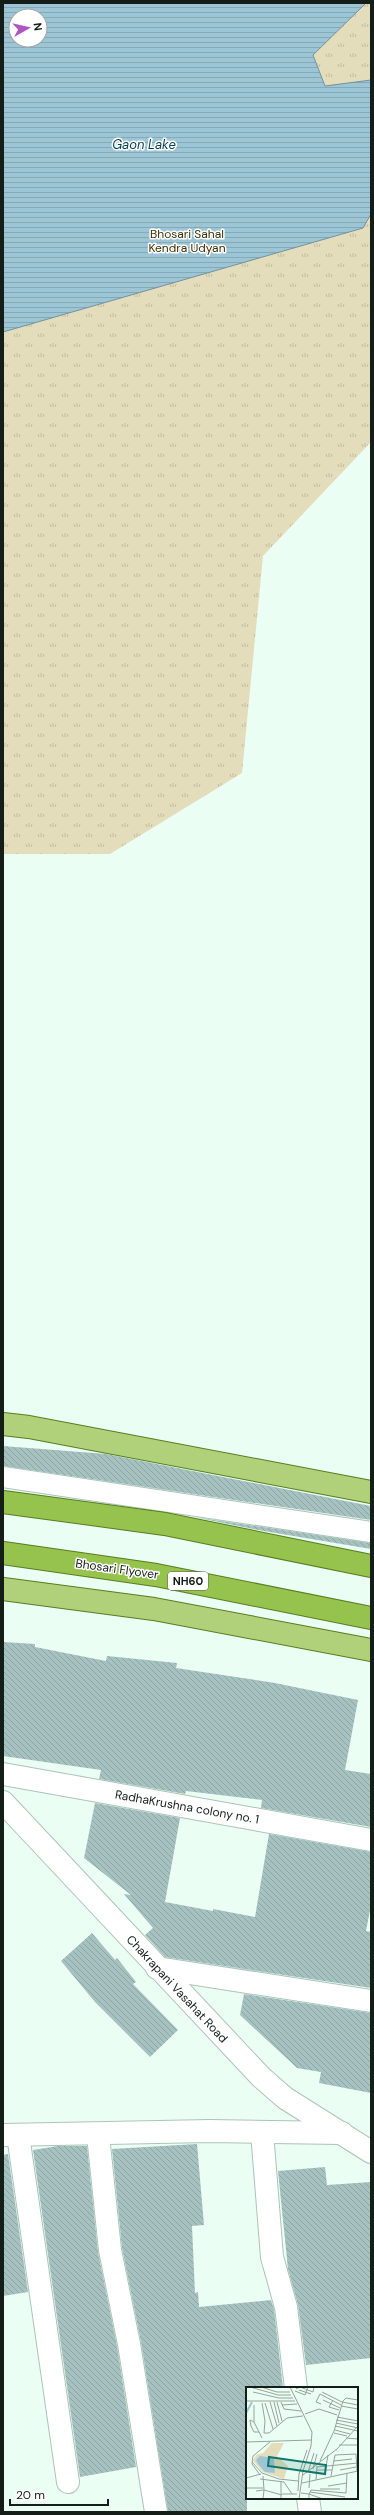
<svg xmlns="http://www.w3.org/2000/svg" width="374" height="2515" viewBox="0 0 374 2515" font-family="'DM Sans',sans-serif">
	<defs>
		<pattern id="grass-tufts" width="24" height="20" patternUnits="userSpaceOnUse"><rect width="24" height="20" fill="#e4ddbb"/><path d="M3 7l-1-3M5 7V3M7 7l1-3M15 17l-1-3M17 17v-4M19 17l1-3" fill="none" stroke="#c3bda0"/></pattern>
		<pattern id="water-rules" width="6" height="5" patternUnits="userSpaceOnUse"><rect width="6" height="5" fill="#9cc5d5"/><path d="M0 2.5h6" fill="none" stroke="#86a9b6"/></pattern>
		<pattern id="building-back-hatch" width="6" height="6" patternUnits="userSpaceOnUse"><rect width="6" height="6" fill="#a5c2c0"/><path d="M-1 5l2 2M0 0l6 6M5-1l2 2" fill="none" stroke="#8da6a4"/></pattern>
	</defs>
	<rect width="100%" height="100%" fill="#ebfef3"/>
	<path fill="url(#grass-tufts)" fill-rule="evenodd" d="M 3,3 L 371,3 L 371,442 L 263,556 L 242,773 L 110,854 L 3,854 ZM 16,16 L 40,16 L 40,40 L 16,40 Z"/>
	<path fill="url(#water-rules)" stroke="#73939c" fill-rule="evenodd" d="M 3,3 L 366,3 L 313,55 L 325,86 L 371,80 L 371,214 L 363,228 L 3,332 ZM 16,16 L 40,16 L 40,40 L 16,40 Z"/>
	<g fill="url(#building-back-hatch)">
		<path d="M 3,1446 L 106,1454 L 228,1478 L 371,1506 L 371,1520 L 3,1466 Z"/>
		<path d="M 194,1517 L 371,1543 L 371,1549 L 258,1530 Z"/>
		<path d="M 3,1642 L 35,1644 L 35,1647 L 106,1661 L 107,1656 L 177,1663 L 176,1668 L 275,1683 L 358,1700 L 345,1770 L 371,1774 L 371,1827 L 261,1808 L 262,1800 L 186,1791 L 185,1794 L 99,1779 L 101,1770 L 3,1756 Z"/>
		<path d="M 95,1803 L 180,1818 L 165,1902 L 213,1911 L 213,1909 L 255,1917 L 269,1834 L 371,1852 L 371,1905 L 366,1931 L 371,1932 L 371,1988 L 165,1957 L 145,1935 L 153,1928 L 124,1894 L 131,1895 L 84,1858 Z"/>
		<path d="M 92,1933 L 115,1960 L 117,1958 L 136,1982 L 133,1984 L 178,2030 L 150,2057 L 95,2002 L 61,1961 Z"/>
		<path d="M 244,1994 L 371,2013 L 371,2093 L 319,2083 L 321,2072 L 297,2068 L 240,2015 Z"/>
		<path d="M 197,2144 L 204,2225 L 192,2226 L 195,2293 L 198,2292 L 199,2307 L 271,2300 L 274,2309 L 283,2388 L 247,2388 L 247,2512 L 168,2512 L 141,2342 L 122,2248 L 112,2149 Z"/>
		<path d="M 58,2146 L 87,2146 L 98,2252 L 117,2346 L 136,2467 L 80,2477 L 33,2150 Z"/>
		<path d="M 8,2154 L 28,2292 L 3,2296 L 3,2155 Z"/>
		<path d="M 325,2167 L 327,2185 L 371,2182 L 371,2358 L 306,2365 L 298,2305 L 288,2269 L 278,2171 Z"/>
	</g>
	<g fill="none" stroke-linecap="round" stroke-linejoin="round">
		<defs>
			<path id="service" d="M 3,1477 L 371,1532"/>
			<g id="minor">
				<path d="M 3,1774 L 371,1840"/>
				<path d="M 3,1802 L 261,2077 L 285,2098 L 371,2152"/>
				<path d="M 157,1968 L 371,2001"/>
				<path d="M 262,2132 L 272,2257 L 286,2307 L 296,2388"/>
				<path d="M 3,2135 L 210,2131 L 342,2133"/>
				<path d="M 18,2135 L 68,2482"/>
				<path d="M 98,2135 L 110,2250 L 129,2344 L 156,2512"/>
				<path d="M 308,2498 L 310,2512"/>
			</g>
			<g id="primary">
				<path d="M 3,1424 L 29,1427 L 371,1492"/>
				<path d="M 3,1589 L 154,1609 L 371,1650"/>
			</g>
			<g id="trunk">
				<path d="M 3,1502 L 165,1524 L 371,1566"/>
				<path d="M 3,1553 L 156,1575 L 371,1618"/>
			</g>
		</defs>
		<use href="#service" stroke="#acc4b7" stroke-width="22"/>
		<use href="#minor" stroke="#acc4b7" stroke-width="24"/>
		<use href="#primary" stroke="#587e1e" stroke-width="24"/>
		<use href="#trunk" stroke="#587e1e" stroke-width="24"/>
		<use href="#service" stroke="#fff" stroke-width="20"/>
		<use href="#minor" stroke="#fff" stroke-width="22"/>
		<use href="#primary" stroke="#b0d17a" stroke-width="22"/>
		<use href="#trunk" stroke="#96c24e" stroke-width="22"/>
	</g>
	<g text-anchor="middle" stroke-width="3" stroke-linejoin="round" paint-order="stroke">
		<rect fill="#fff" stroke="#5a615d" stroke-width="1" x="168" y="1572" width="40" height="18" rx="3"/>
		<g font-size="11" font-weight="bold" fill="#141d18">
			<text x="188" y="1585">NH60</text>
		</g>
		<g font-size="12" fill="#3b3102" stroke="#fff">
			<text x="187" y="238">Bhosari Sahal<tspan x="187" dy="14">Kendra Udyan</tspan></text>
		</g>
		<g font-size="12" fill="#141d18" stroke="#fff">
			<text transform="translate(117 1569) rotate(8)" y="4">Bhosari Flyover</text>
			<text transform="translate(187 1807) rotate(10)" y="4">RadhaKrushna colony no. 1</text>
			<text transform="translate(177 1989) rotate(47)" y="4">Chakrapani Vasahat Road</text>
		</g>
		<g font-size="13" font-style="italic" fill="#013f51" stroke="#fff">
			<text x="144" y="149">Gaon Lake</text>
		</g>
	</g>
	<g transform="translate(246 2387)">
		<rect width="112" height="112" fill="#ebfef3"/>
		<path d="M 26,56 L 38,56 L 31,69 L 42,79 L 38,92 L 17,85 L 7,74 L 10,68 L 17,66 Z" fill="#e4ddbb"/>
		<path d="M 14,69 L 28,71 L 29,86 L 19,85 L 12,77 L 10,73 Z" fill="#9cc5d5"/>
		<path fill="none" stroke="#9cc5d5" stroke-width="2" d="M 0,26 L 6,15"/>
		<path fill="none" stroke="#95a49b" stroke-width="1" d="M 4,0 L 32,8 L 45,8M 15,0 L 31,5 L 44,5M 44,0 L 66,45 L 65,59 L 57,84 L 53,112M 50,2 L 54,0 L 67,5 L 68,0M 53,3 L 65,7M 49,4 L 59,8 L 62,0M 7,5 L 33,11 L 47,11M 76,5 L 96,15 L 112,18M 77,13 L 94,21M 87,13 L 83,20 L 93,23M 0,14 L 49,14M 24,15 L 31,39M 28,15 L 33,36M 31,15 L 36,34M 35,15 L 38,22 L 55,24M 16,16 L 19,34 L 18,46 L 23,46 L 41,31 L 57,29M 19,16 L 27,42M 75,17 L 70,15 L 74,7 L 95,18M 8,18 L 8,35 L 16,51M 36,18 L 51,17M 95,19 L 112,22M 59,27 L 73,22 L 91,28M 91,30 L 112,34M 90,33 L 112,37M 8,35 L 4,33 L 5,39 L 8,45 L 13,45M 90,36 L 112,41M 89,39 L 112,44M 89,43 L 104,47M 88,46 L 101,49M 100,51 L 112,52M 0,55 L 66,53M 93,58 L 112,58M 74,74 L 88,44 L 97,14 L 100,11 L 112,13M 88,74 L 106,72M 6,75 L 16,86 L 33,92 L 52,94M 71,80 L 112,76M 80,80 L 82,68M 67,82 L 71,67M 71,83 L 86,83M 94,83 L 110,80M 62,85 L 68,66M 14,88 L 6,77 L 7,69 L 24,55M 57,88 L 91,62 L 112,39M 17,89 L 18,103 L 36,108M 85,89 L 89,68 L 110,67 L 111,84M 0,91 L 15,87M 14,92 L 38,95 L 46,107M 70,93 L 71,79M 56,96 L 112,84M 82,99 L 101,96M 0,101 L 17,101M 63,101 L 64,87M 74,102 L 94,102M 10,104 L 18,103 L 17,112M 52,104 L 53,87 L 61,63M 64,105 L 99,110M 55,106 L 63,107 L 65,103 L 100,106M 100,106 L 101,86M 36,107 L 51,107M 35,112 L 35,94M 63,112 L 63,107 L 77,112"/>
		<path fill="#0f766e" fill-opacity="0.15" stroke="#0f766e" stroke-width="2" d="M 23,70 L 80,78 L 79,87 L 22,79 Z"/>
		<rect width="112" height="112" fill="none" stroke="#141d18" stroke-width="2"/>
	</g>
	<rect width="374" height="2515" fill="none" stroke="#141d18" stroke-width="8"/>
	<g transform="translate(28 28) rotate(82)"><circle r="19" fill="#ffffff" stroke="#a1a5a3"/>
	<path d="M0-3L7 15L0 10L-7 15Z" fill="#ad55c2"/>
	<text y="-6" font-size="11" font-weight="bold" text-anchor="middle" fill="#141d18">N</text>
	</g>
	<path d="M10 2499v6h98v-6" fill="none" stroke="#141d18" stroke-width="2"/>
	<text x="16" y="2499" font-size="12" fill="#141d18" stroke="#ffffff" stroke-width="3" paint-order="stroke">20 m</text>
</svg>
